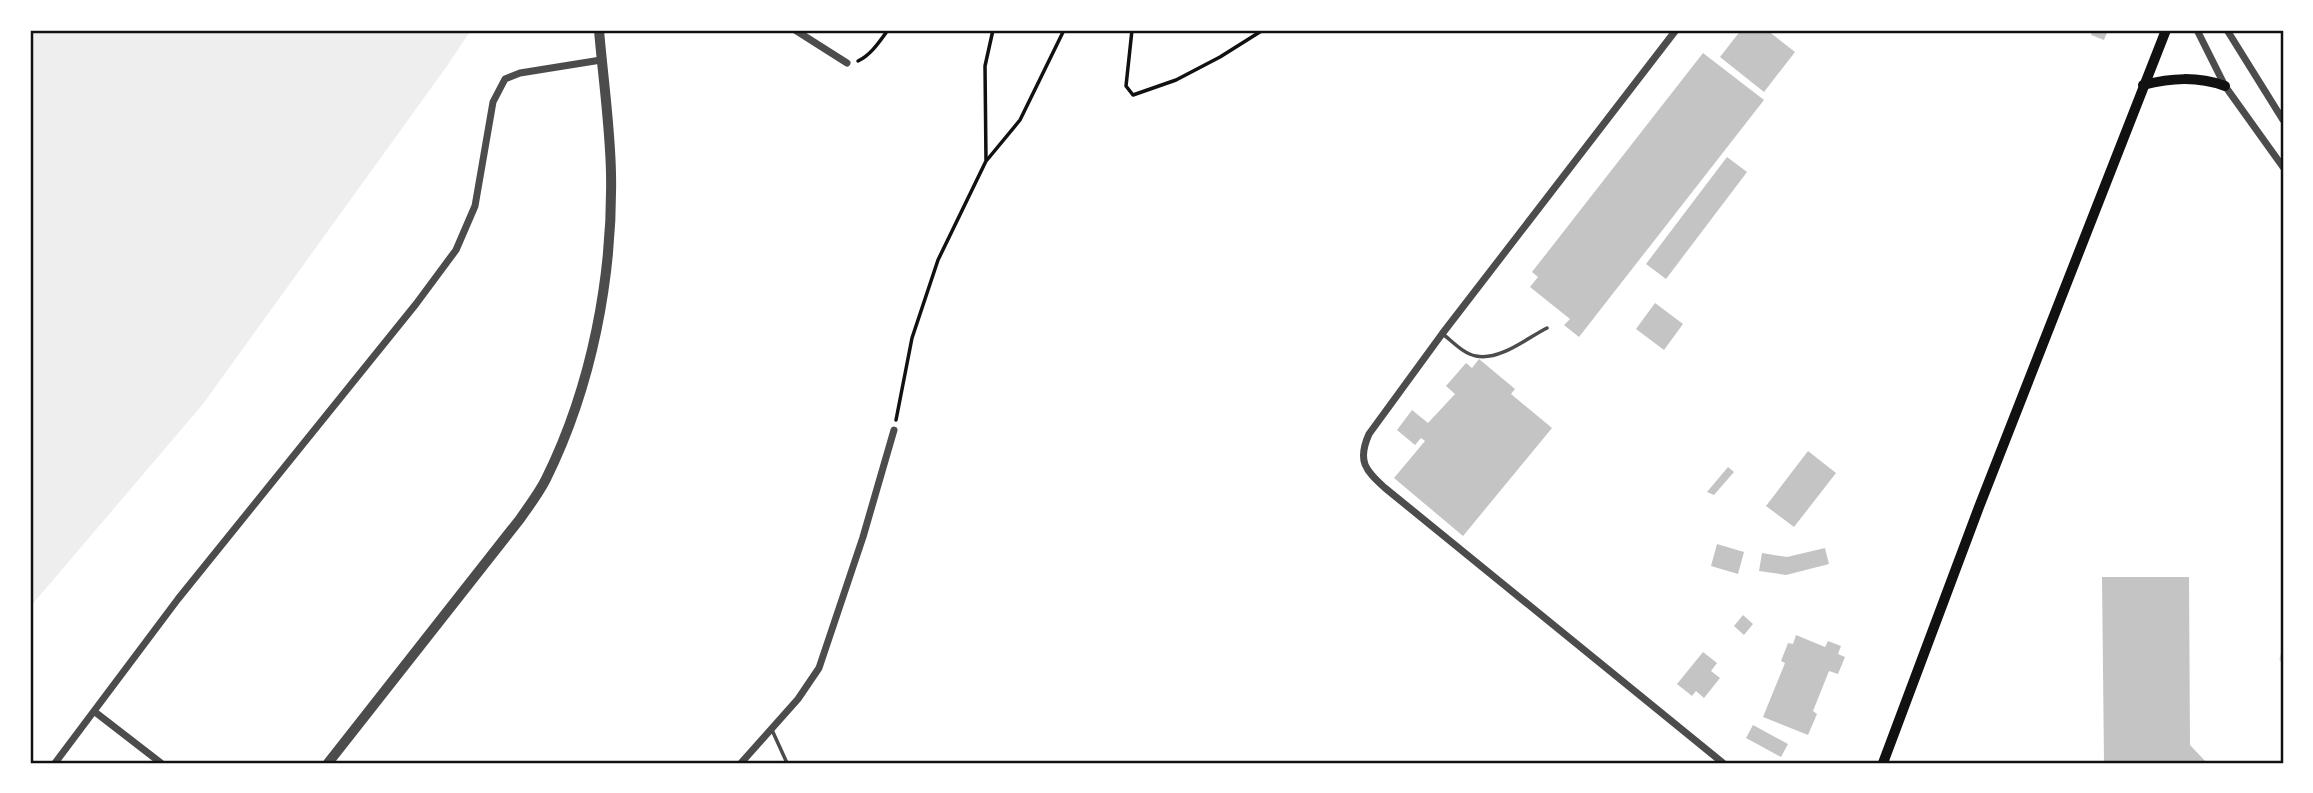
<svg xmlns="http://www.w3.org/2000/svg" width="2313" height="793" viewBox="0 0 2313 793" font-family="'Open Sans',sans-serif">
	<rect width="100%" height="100%" fill="#fff"/>
	<path fill="#eee" d="M 30,30 L 471,30 L 447,66 L 203,404 L 30,607 Z"/>
	<g fill="none" stroke-linecap="round" stroke-linejoin="round">
		<path stroke="#d9d9d9" stroke-width="5" d="M 2282,659 L 2283,655"/>
	</g>
	<g fill="#c4c4c4">
		<path d="M 1741,30 L 1767,30 L 1795,52 L 1764,92 L 1720,57 Z"/>
		<path d="M 2093,30 L 2108,30 L 2104,40 L 2091,35 Z"/>
		<path d="M 1703,53 L 1764,100 L 1579,337 L 1564,325 L 1570,319 L 1530,287 L 1538,277 L 1532,272 Z"/>
		<path d="M 1727,157 L 1747,172 L 1666,279 L 1646,264 Z"/>
		<path d="M 1655,303 L 1683,324 L 1664,350 L 1636,329 Z"/>
		<path d="M 1479,359 L 1515,389 L 1511,394 L 1552,428 L 1463,536 L 1394,478 L 1425,441 L 1421,438 L 1415,445 L 1397,430 L 1412,410 L 1428,423 L 1455,394 L 1446,386 L 1466,363 L 1472,368 Z"/>
		<path d="M 1808,451 L 1836,473 L 1794,527 L 1766,506 Z"/>
		<path d="M 1728,467 L 1734,472 L 1714,495 L 1707,492 Z"/>
		<path d="M 1717,544 L 1744,552 L 1738,574 L 1711,566 Z"/>
		<path d="M 1825,548 L 1829,564 L 1786,575 L 1759,571 L 1762,553 L 1787,557 Z"/>
		<path d="M 2102,577 L 2189,577 L 2190,745 L 2207,763 L 2104,763 Z"/>
		<path d="M 1743,615 L 1753,624 L 1744,635 L 1734,626 Z"/>
		<path d="M 1796,635 L 1825,647 L 1828,641 L 1841,646 L 1838,654 L 1845,657 L 1838,674 L 1829,671 L 1813,711 L 1817,714 L 1808,735 L 1763,717 L 1785,663 L 1781,661 L 1788,643 L 1793,644 Z"/>
		<path d="M 1703,652 L 1717,663 L 1711,671 L 1720,678 L 1704,698 L 1696,691 L 1692,696 L 1677,684 Z"/>
		<path d="M 1753,725 L 1788,744 L 1781,757 L 1746,738 Z"/>
	</g>
	<g fill="none" stroke-linecap="round" stroke-linejoin="round">
		<g stroke="#111" stroke-width="3.5">
			<path d="M 1132,30 L 1126,86 L 1133,95 L 1176,80 L 1220,57 L 1263,30"/>
			<path d="M 858,61 C 871,55 880,41 888,30"/>
			<path d="M 987,160 L 1020,120 L 1064,30"/>
			<path d="M 896,420 L 912,338 L 938,260 L 986,161 L 985,66 L 993,30"/>
		</g>
		<g stroke="#4c4c4c" stroke-width="3.5">
			<path d="M 1444,335 C 1453,342 1464,354 1476,356 C 1500,361 1527,338 1547,328"/>
			<path d="M 772,730 L 787,763"/>
		</g>
		<g stroke="#4c4c4c" stroke-width="7">
			<path d="M 795,30 L 847,63"/>
			<path d="M 1676,30 L 1442,334 L 1369,434 C 1357,461 1365,470 1385,488 L 1723,763"/>
			<path d="M 2197,30 L 2225,86 L 2283,167"/>
			<path d="M 2227,30 L 2283,120"/>
			<path d="M 95,712 L 161,763"/>
			<path d="M 55,763 L 178,599 L 416,304 L 456,250 L 475,206 L 493,102 L 505,79 L 520,73 L 601,60"/>
			<path d="M 741,763 L 798,699 L 819,668 L 863,537 L 894,430"/>
		</g>
		<path stroke="#4c4c4c" stroke-width="10" d="M 328,763 L 520,519 C 529,506 539,493 546,479 C 592,386 613,276 611,173 C 610,125 603,78 599,30"/>
		<g stroke="#111" stroke-width="10">
			<path d="M 2143,85 C 2171,78 2197,76 2225,86"/>
			<path d="M 1883,763 L 1979,507 L 2166,30"/>
		</g>
	</g>
	<rect width="2313" height="793" fill="none" stroke="#ffffff" stroke-width="63"/>
	<rect x="32" y="32" width="2250" height="730" fill="none" stroke="#111" stroke-width="2.5"/>
</svg>
